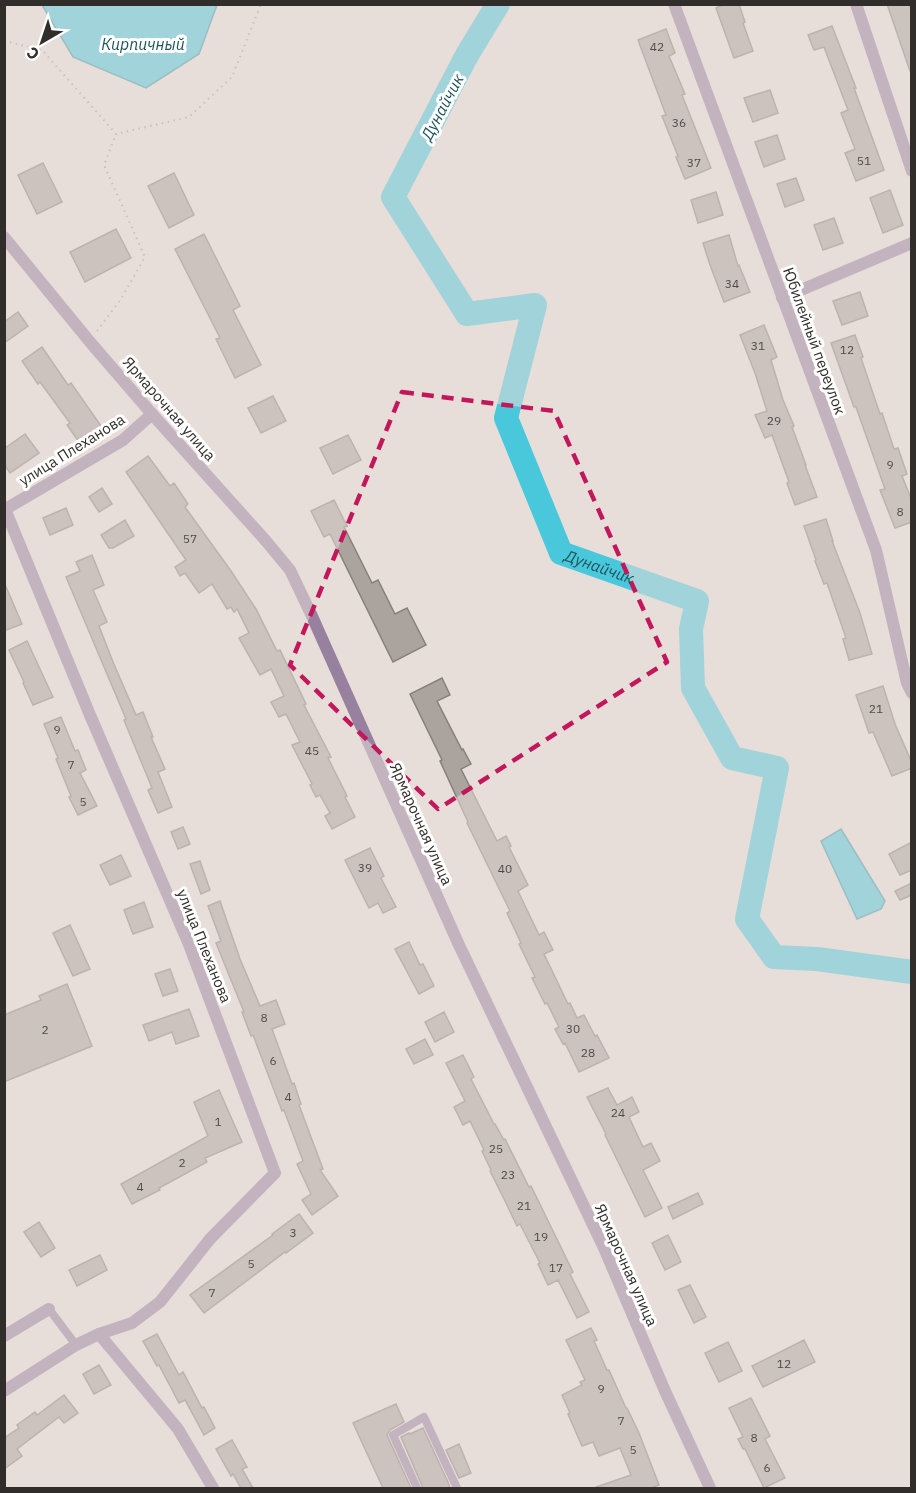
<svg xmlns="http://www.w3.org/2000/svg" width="916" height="1493" viewBox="0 0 916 1493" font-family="'IBM Plex Sans',sans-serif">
	<rect width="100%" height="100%" fill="#e7ddd9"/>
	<g fill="#49c8db" stroke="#429aa6" stroke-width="1.5">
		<path d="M 42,5 L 42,4 L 217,5 L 199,54 L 146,88 L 73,57 Z"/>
		<path d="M 841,829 L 885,901 L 881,909 L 857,919 L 821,841 Z"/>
	</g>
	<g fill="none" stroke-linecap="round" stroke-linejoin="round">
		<path stroke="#49c8db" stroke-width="24" id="s1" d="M 498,4 L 467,55 L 393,197 L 467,314 L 535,305 L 506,418 L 561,553 L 697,601 L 691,629 L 693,688 L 732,758 L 777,768 L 747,919 L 774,957 L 817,959 L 912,972"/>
	</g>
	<g fill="#aba39e" stroke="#88807c" stroke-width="1.5">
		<path d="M 725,4 L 739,4 L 745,22 L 743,23 L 753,51 L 734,58 L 716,8 Z"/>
		<path d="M 887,4 L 909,4 L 912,12 L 912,71 L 910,71 Z"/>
		<path d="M 832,26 L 856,88 L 854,88 L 884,170 L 856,181 L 845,153 L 855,149 L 841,113 L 848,110 L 824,47 L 814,50 L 808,35 Z"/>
		<path d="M 666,29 L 675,53 L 669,56 L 685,94 L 682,95 L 711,168 L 685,179 L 676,157 L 678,156 L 662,116 L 666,115 L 638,40 Z"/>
		<path d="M 770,90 L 778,113 L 753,122 L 744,98 Z"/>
		<path d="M 777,135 L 785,159 L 764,167 L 755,142 Z"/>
		<path d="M 43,163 L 62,202 L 37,214 L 18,175 Z"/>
		<path d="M 174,173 L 194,215 L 169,228 L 148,186 Z"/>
		<path d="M 796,178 L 804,200 L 785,207 L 777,184 Z"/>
		<path d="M 890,190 L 903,225 L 883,233 L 870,198 Z"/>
		<path d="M 716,192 L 723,215 L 698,223 L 691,200 Z"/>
		<path d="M 834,218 L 843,243 L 823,250 L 814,225 Z"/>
		<path d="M 116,229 L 131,258 L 85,282 L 70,252 Z"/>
		<path d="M 204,234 L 240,306 L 233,310 L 261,365 L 235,378 L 216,339 L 220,338 L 175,249 Z"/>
		<path d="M 729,235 L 738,266 L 739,265 L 750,292 L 724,302 L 710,265 L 703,243 Z"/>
		<path d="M 860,292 L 868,316 L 842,325 L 833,301 Z"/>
		<path d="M 18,312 L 28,326 L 4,343 L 4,322 Z"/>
		<path d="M 764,325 L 777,357 L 771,360 L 783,400 L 794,426 L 792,427 L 806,465 L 805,465 L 817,497 L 795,505 L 787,483 L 789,482 L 772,435 L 765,438 L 755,415 L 767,411 L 755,373 L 740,335 Z"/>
		<path d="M 855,335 L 863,357 L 861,358 L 880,414 L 882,413 L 894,449 L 898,448 L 907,474 L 902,476 L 912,501 L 912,522 L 895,528 L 880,490 L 885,489 L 868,441 L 856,407 L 854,407 L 831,343 Z"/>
		<path d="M 42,347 L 68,385 L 71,383 L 106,433 L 84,449 L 67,425 L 70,423 L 40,382 L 38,384 L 22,361 Z"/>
		<path d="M 273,396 L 286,421 L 261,433 L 248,408 Z"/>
		<path d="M 25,434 L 39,453 L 10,473 L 4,464 L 4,449 Z"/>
		<path d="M 348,435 L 361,460 L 333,474 L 320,448 Z"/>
		<path d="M 148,456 L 170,486 L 174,483 L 188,504 L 185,507 L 231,571 L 256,609 L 277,651 L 280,650 L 306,704 L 304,705 L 331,757 L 328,758 L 347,796 L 345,797 L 355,817 L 332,829 L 325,816 L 330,813 L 320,795 L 316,797 L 310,785 L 312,784 L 292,745 L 300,742 L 286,714 L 279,717 L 271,702 L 284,696 L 271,669 L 260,675 L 239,638 L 249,633 L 237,609 L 234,612 L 231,607 L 227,609 L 212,584 L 199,593 L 185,573 L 180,576 L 175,567 L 186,560 L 126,472 Z"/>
		<path d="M 102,488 L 112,504 L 99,512 L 89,497 Z"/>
		<path d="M 334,500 L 347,526 L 344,527 L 372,583 L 378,580 L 395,614 L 407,608 L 426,645 L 393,662 L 330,534 L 324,537 L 311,511 Z"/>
		<path d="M 66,508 L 73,525 L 50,535 L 43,518 Z"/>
		<path d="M 826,519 L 833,541 L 832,541 L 860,613 L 872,654 L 849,660 L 843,639 L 846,638 L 827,583 L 824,584 L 815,561 L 816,560 L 804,526 Z"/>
		<path d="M 125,520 L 134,536 L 113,548 L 109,548 L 101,535 Z"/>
		<path d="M 92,555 L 104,585 L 93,590 L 107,622 L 99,626 L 113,662 L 136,715 L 143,712 L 153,737 L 151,737 L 165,769 L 158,772 L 172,807 L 158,813 L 148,790 L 152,788 L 124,720 L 126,719 L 66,577 L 80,571 L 76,562 Z"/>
		<path d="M 4,582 L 22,624 L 4,631 Z"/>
		<path d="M 27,641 L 53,697 L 33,705 L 23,683 L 24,682 L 9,650 Z"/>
		<path d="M 442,678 L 450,695 L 437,701 L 462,750 L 463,749 L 471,764 L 461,769 L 497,841 L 506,836 L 511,846 L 509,847 L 528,885 L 518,891 L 539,935 L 544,932 L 553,950 L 544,954 L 568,1004 L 570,1003 L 577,1018 L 584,1015 L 595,1036 L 597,1035 L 609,1058 L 579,1072 L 565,1043 L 563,1044 L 555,1029 L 559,1027 L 547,1003 L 545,1004 L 532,978 L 535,977 L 519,944 L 521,943 L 507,913 L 510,911 L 467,823 L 468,822 L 440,761 L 442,760 L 410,694 Z"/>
		<path d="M 883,686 L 895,724 L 912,763 L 912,768 L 892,776 L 873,732 L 869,733 L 856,695 Z"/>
		<path d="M 61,717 L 75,751 L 78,750 L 86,770 L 80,773 L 97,806 L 78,815 L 69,797 L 71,796 L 56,759 L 58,758 L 44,724 Z"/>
		<path d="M 183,827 L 190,844 L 178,849 L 171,832 Z"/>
		<path d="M 912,842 L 912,870 L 900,875 L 889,854 Z"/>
		<path d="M 370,848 L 384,876 L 381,878 L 396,907 L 383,913 L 378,903 L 369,908 L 345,860 Z"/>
		<path d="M 121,855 L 131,876 L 110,885 L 100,865 Z"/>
		<path d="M 200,861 L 210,890 L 201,894 L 190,864 Z"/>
		<path d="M 912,883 L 912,895 L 900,900 L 895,891 Z"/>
		<path d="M 220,901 L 240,959 L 260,1006 L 276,1000 L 285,1024 L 272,1029 L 292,1084 L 294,1083 L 301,1104 L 299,1105 L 323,1169 L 320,1170 L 338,1196 L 312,1215 L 302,1200 L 311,1194 L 297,1164 L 303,1161 L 284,1110 L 282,1111 L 253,1035 L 251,1036 L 242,1012 L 244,1012 L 216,943 L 221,941 L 208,906 Z"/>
		<path d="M 144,902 L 153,927 L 133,934 L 124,910 Z"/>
		<path d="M 70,925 L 90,969 L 73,976 L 53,933 Z"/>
		<path d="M 409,942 L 420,965 L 423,964 L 434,986 L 419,994 L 395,949 Z"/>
		<path d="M 170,969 L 178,991 L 163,996 L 155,974 Z"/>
		<path d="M 67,984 L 92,1046 L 4,1082 L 4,1015 L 41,1000 L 39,996 Z"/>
		<path d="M 189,1009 L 199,1036 L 176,1044 L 172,1032 L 149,1041 L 143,1025 Z"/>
		<path d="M 444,1012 L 454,1032 L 435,1042 L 425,1022 Z"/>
		<path d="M 425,1039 L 433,1055 L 414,1064 L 406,1049 Z"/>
		<path d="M 463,1055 L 474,1077 L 471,1079 L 494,1124 L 495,1124 L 504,1140 L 505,1139 L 529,1187 L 531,1186 L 573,1272 L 570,1274 L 589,1312 L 577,1318 L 558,1280 L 548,1285 L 538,1264 L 540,1263 L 520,1224 L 517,1226 L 504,1199 L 490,1171 L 491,1170 L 482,1151 L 484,1150 L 470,1121 L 463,1125 L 454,1107 L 465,1101 L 446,1063 Z"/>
		<path d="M 608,1088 L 617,1105 L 632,1097 L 639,1112 L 629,1117 L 643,1147 L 651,1143 L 660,1161 L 643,1170 L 662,1208 L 645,1217 L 605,1135 L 606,1134 L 587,1097 Z"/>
		<path d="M 219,1090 L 242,1142 L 205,1158 L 207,1162 L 159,1188 L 160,1190 L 132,1204 L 121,1184 L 208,1136 L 194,1102 Z"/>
		<path d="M 698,1193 L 703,1204 L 673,1219 L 668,1207 Z"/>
		<path d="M 299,1214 L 313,1233 L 286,1253 L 285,1252 L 204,1313 L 190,1295 L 273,1235 L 272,1234 Z"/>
		<path d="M 39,1222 L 55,1248 L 41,1257 L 24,1232 Z"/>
		<path d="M 668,1235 L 681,1262 L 665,1270 L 652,1243 Z"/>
		<path d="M 100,1255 L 107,1270 L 77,1286 L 69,1270 Z"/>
		<path d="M 690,1285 L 706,1317 L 694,1323 L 678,1290 Z"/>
		<path d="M 591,1328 L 597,1340 L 594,1341 L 607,1370 L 609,1370 L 626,1408 L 627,1408 L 639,1433 L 659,1485 L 651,1488 L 596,1488 L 596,1487 L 631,1475 L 620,1448 L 599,1456 L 593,1442 L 582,1446 L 568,1414 L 570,1413 L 562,1395 L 582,1385 L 580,1382 L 585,1380 L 566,1340 Z"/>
		<path d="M 157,1334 L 179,1375 L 183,1372 L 202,1408 L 204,1407 L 215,1428 L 204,1435 L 185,1400 L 179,1403 L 159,1365 L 157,1366 L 143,1341 Z"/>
		<path d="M 804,1340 L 815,1362 L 763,1387 L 752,1366 Z"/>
		<path d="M 728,1342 L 742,1371 L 719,1382 L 705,1353 Z"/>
		<path d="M 99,1365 L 111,1385 L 94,1394 L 83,1374 Z"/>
		<path d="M 64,1395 L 78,1413 L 64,1423 L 59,1417 L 17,1449 L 22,1456 L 4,1469 L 4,1438 L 19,1428 L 17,1425 L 35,1412 L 37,1415 Z"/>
		<path d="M 751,1398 L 770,1436 L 765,1439 L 785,1478 L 764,1488 L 745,1449 L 743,1449 L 738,1439 L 743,1437 L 729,1408 Z"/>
		<path d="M 396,1404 L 404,1422 L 390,1430 L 387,1435 L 411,1488 L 383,1488 L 353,1423 Z"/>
		<path d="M 423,1428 L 448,1482 L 450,1488 L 423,1488 L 401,1437 L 409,1433 L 410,1434 Z"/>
		<path d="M 232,1440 L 247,1467 L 242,1469 L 253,1488 L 241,1488 L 233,1474 L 231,1476 L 216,1449 Z"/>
		<path d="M 459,1444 L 471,1473 L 459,1478 L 446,1450 Z"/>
	</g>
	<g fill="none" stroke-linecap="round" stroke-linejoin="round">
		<g stroke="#a79f9c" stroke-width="2" stroke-dasharray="1.5 4.5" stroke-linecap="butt">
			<path d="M 4,41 L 42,50 L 116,134 L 189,117 L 232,77 L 261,4"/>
			<path d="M 97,331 L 121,299 L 145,257 L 104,165 L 116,134"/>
		</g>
		<g stroke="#98819e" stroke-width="8">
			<path d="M 49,1309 L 76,1345"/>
			<path d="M 417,1488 L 393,1435 L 424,1417 L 457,1488"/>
		</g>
		<g stroke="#98819e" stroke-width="12">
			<path d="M 674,4 L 876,550 L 907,683 L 912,693"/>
			<path d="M 856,4 L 912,171"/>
			<path d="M 4,237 L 90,342 L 152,414 L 266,541 L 290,570 L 311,614 L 459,945 L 604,1248 L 665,1391 L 710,1488"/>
			<path d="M 782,298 L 912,243"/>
			<path d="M 4,510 L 123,440 L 152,414"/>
			<path d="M 99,1334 L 178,1429 L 213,1488"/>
			<path d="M 4,1336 L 49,1309"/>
			<path d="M 4,1391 L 76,1345 L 99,1334 L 132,1323 L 160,1302 L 210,1239 L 275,1173 L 188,942 L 90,715 L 5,509"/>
		</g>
	</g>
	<path d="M0 0H916V1493H0ZM 402,392 L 554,411 L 667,662 L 438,809 L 290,665 Z" fill="#e7ddd9" fill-opacity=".55" fill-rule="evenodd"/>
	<path fill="none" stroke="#c2185b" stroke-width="4.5" stroke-dasharray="12 8" stroke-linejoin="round" d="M 402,392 L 554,411 L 667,662 L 438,809 L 290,665 Z"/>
	<g text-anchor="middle" stroke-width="6" stroke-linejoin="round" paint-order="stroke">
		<g font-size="12" fill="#4f4a48">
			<text x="657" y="51">42</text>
			<text x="679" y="127">36</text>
			<text x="864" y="165">51</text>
			<text x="694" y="167">37</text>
			<text x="732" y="288">34</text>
			<text x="758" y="350">31</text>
			<text x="847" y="354">12</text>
			<text x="774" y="425">29</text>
			<text x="890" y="469">9</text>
			<text x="900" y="516">8</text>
			<text x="190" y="543">57</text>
			<text x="876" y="713">21</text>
			<text x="57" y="734">9</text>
			<text x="312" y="755">45</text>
			<text x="71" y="769">7</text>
			<text x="83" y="806">5</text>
			<text x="365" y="872">39</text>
			<text x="505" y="873">40</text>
			<text x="264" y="1022">8</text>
			<text x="573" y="1033">30</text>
			<text x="45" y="1034">2</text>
			<text x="588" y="1057">28</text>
			<text x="273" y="1065">6</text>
			<text x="288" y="1101">4</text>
			<text x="618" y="1117">24</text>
			<text x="218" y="1126">1</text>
			<text x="496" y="1153">25</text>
			<text x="182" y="1167">2</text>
			<text x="508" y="1179">23</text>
			<text x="140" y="1191">4</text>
			<text x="524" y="1210">21</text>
			<text x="293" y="1237">3</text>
			<text x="541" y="1241">19</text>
			<text x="251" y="1268">5</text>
			<text x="556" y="1272">17</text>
			<text x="212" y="1297">7</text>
			<text x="784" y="1368">12</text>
			<text x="601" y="1393">9</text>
			<text x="621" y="1425">7</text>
			<text x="754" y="1442">8</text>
			<text x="633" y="1454">5</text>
			<text x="767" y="1472">6</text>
		</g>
		<g font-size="15" fill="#302d2b" stroke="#fff">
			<text transform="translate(814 341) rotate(70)" y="5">Юбилейный переулок</text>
			<text transform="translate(169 409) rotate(49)" y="5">Ярмарочная улица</text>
			<text transform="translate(72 450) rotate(-32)" y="5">улица Плеханова</text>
			<text transform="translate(421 824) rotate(66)" y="5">Ярмарочная улица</text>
			<text transform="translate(204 946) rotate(68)" y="5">улица Плеханова</text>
			<text transform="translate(626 1265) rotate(66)" y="5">Ярмарочная улица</text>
		</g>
		<g font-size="16" font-style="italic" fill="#1e535b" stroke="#fff">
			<text x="143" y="50">Кирпичный</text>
			<text transform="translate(442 107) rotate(-62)" y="6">Дунайчик</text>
			<text dy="6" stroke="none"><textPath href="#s1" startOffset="730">Дунайчик</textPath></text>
		</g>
	</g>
	<rect width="916" height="1493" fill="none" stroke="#302d2b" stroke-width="12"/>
	<g transform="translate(42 42) rotate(219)" stroke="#ffffff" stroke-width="4.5" paint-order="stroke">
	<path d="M0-4.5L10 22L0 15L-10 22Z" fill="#302d2b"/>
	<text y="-9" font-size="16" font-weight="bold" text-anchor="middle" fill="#302d2b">С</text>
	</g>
</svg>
